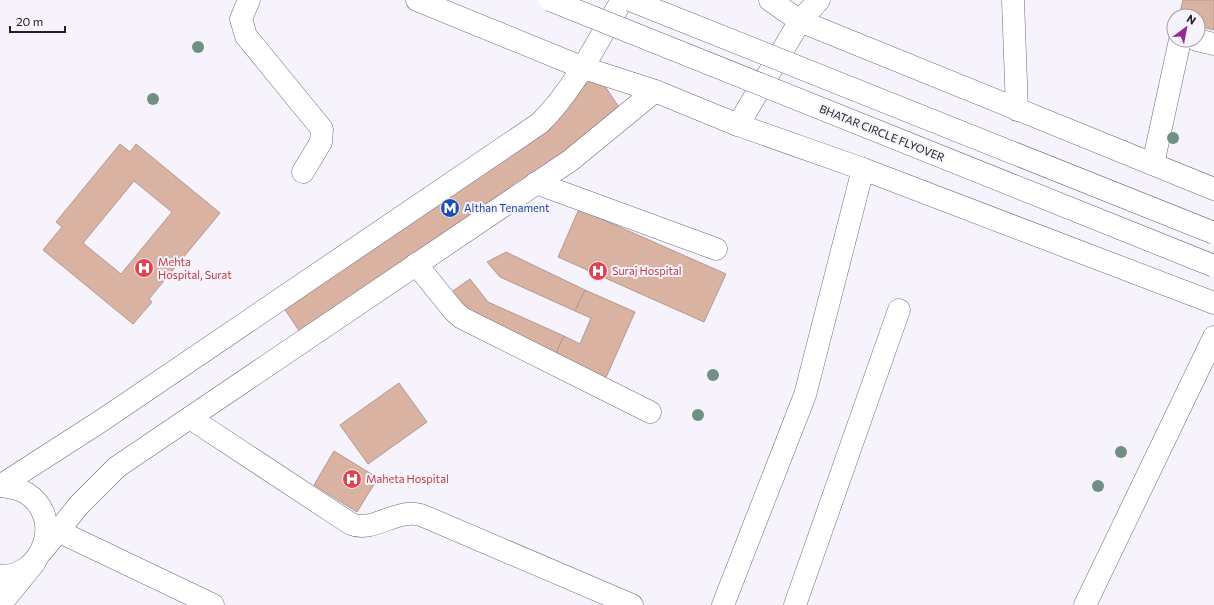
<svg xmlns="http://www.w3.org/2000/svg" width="1214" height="605" viewBox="0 0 1214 605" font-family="Commissioner,sans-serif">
	<rect width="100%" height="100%" fill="#f7f3fd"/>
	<g fill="#d9b2a2" stroke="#b4998e" fill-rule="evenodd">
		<path d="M 1183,0 L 1214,0 L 1214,30 L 1198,26 L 1198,16 L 1179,16 Z"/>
		<path d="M 598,76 L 627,119 L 304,338 L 275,295 Z"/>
		<path d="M 120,144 L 130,152 L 136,144 L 220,213 L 149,299 L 152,302 L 133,324 L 43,250 L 62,227 L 56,222 ZM 134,181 L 172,212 L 121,274 L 83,243 Z"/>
		<path d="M 579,209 L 726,274 L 704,322 L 558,257 Z"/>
		<path d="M 506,252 L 585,290 L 575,311 L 500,277 L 487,262 Z"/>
		<path d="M 470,279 L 488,302 L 564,336 L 553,359 L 476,324 L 450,293 Z"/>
		<path d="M 585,290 L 635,312 L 604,382 L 553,359 L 564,336 L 580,344 L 591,318 L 575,311 Z"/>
		<path d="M 399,383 L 427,422 L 368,464 L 340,425 Z"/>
		<path d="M 334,451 L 378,478 L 357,512 L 314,485 Z"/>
	</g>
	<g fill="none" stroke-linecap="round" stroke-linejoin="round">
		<defs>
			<g id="minor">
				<path d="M 249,0 L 241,19 L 246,36 L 322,129 L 321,142 L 303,172"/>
				<path d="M 417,0 L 581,67 L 655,91"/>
				<path d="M 770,0 L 800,21 L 1214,189"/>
				<path d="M 1013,0 L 1017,110"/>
				<path d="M 1197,40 L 1214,44"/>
				<path d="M 738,125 L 863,169 L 1214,303"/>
				<path d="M 1153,164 L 1180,40"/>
				<path d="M 536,183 L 716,249"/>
				<path d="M 416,264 L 454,311 L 462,318 L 650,412"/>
				<path d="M 190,418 L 351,524 C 374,533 395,508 421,515 L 632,605"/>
				<path d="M 58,531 L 213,605"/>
				<path d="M 0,605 L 35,562"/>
				<path d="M 723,605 L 805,395 L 863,169"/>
				<path d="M 795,605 L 899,310"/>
				<path d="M 1085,605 L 1214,337"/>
			</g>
			<g id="major">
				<path d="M 0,486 L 104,419 L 540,123 C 575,88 597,42 622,0"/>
				<path d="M 0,486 C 9,487 18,488 26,493 C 65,517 43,578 0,576"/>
				<path d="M 43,550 L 79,505 L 117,467 L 571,160 L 655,91 L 738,125 L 800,21 L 819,0"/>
			</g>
		</defs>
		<use href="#minor" stroke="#71697f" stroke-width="23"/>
		<use href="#major" stroke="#71697f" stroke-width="23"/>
		<use href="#minor" stroke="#fff" stroke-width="22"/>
		<use href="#major" stroke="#fff" stroke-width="22"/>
		<defs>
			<g id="major-bridge">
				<path d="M 550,0 L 1214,266"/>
				<path d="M 630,0 L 1214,233"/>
			</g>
		</defs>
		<use href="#major-bridge" stroke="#71697f" stroke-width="23" stroke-linecap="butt"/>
		<use href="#major-bridge" stroke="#fff" stroke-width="22"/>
	</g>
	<g fill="#6f9083">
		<circle cx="198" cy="47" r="6"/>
		<circle cx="153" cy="99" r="6"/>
		<circle cx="1173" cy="138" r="6"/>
		<circle cx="713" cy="375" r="6"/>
		<circle cx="698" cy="415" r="6"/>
		<circle cx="1121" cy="452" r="6"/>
		<circle cx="1098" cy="486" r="6"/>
	</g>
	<defs>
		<symbol id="metro-disc" viewBox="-11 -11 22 22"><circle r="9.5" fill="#1a4fb4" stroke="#f7f3fd"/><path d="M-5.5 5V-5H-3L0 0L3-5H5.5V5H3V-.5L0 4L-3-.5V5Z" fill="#fff"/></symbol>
		<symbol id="hospital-disc" viewBox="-11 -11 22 22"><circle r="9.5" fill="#e0444e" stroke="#f7f3fd"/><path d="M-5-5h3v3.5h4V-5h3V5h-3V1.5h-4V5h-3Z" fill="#fff"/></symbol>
	</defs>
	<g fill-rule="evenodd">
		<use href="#metro-disc" x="439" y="197" width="22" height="22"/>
		<use href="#hospital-disc" x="133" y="257" width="22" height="22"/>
		<use href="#hospital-disc" x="587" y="260" width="22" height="22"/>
		<use href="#hospital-disc" x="341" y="468" width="22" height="22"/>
	</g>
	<g text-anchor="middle" stroke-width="4" stroke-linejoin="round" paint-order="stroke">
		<g font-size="11" fill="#24202a" stroke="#f7f3fd">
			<text transform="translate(882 133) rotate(22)" y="4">BHATAR CIRCLE FLYOVER</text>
		</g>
		<g font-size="11" fill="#164399" stroke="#f7f3fd" text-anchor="start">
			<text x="464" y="212">Althan Tenament</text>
		</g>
		<g font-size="11" fill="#be3a42" stroke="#f7f3fd" text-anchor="start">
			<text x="158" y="266">Mehta<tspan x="158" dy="13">Hospital, Surat</tspan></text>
			<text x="612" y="275">Suraj Hospital</text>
			<text x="366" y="483">Maheta Hospital</text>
		</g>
	</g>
	<g transform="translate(1186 28) rotate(32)"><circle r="19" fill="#f7f3fd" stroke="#a39fa9"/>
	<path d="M0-3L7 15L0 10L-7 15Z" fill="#932c91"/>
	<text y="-6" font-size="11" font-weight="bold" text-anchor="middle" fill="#24202a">N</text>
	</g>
	<path d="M10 26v6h55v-6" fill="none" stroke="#24202a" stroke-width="2"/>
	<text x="16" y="26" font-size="12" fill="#24202a" stroke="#f7f3fd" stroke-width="3" paint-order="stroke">20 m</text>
</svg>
